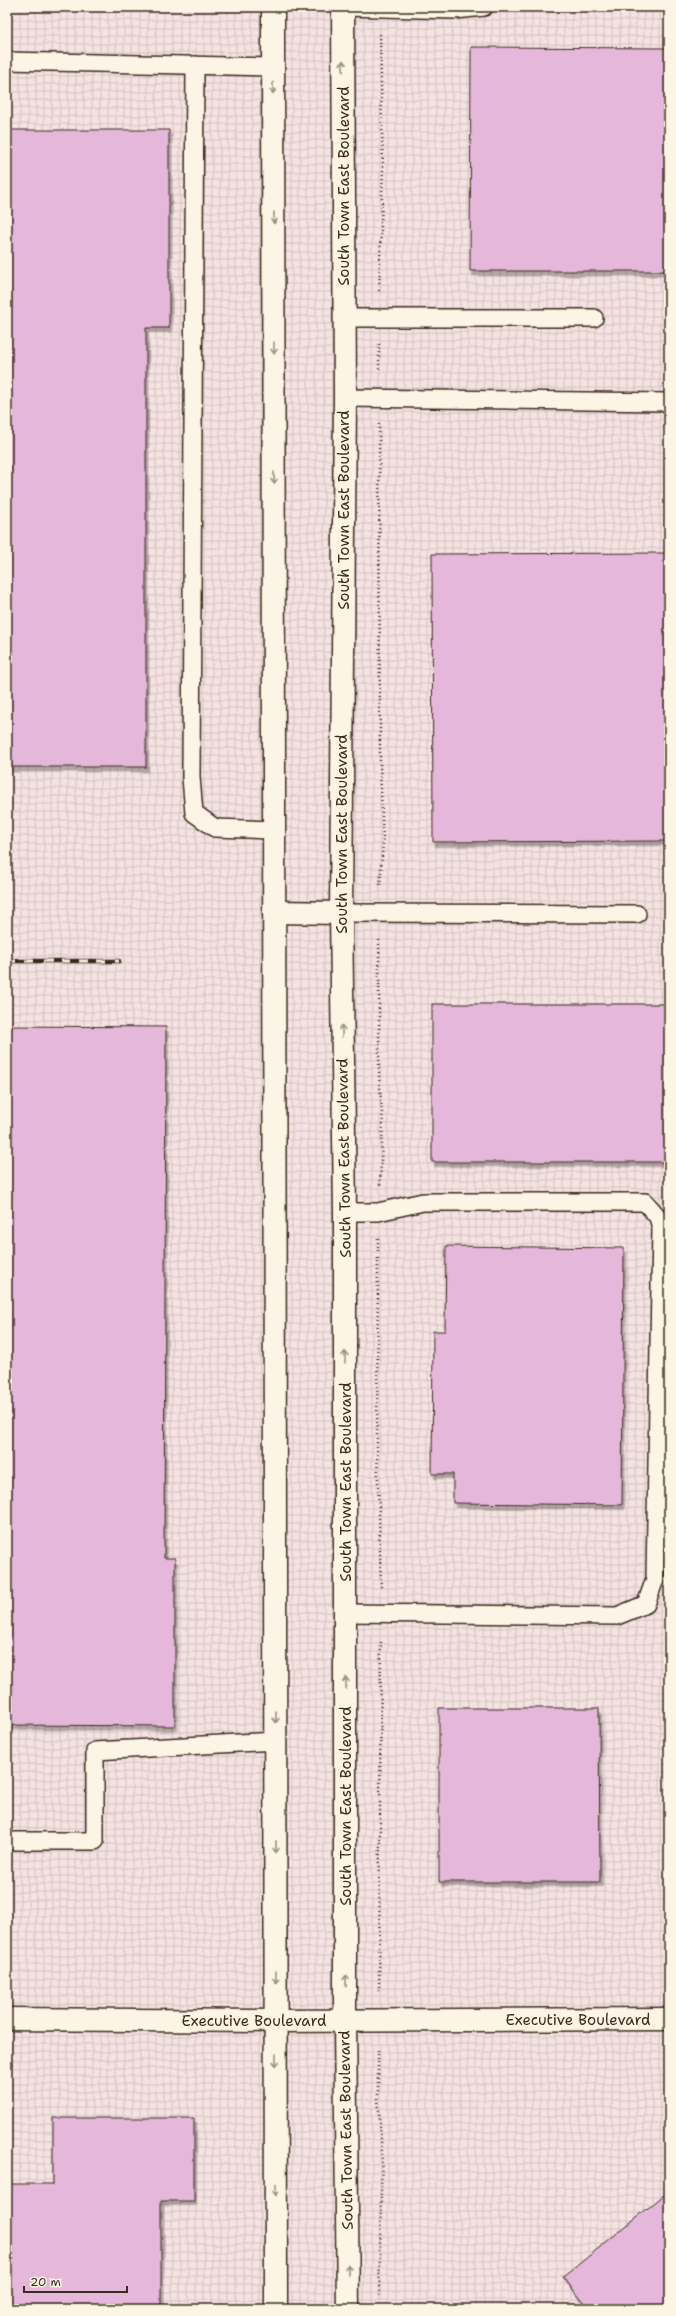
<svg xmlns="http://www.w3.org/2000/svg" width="676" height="2316" viewBox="0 0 676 2316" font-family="'Shantell Sans',sans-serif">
	<defs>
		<pattern id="industrial-grid" width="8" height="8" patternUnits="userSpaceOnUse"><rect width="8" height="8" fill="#f5e2e2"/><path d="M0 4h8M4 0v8" fill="none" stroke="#d3c2c1"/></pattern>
		<filter id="shadow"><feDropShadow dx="2.5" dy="4.5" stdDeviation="0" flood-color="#0004"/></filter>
	</defs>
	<rect width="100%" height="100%" fill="#fcf5e5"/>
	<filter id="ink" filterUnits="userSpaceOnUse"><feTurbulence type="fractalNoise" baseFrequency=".025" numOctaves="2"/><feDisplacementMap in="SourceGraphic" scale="8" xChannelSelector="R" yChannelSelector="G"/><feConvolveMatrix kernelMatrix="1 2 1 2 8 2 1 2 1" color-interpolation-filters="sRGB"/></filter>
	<g filter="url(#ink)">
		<rect fill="url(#industrial-grid)" x="7" y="7" width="662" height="2302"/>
		<g fill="#e5b7db" stroke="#3b2a1e" filter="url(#shadow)">
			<path d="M 471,47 L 669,48 L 669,271 L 470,271 Z"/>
			<path d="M 7,130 L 169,130 L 169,328 L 146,328 L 146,767 L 7,767 Z"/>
			<path d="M 669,553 L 669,841 L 433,842 L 432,554 Z"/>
			<rect x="432" y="1004" width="237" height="158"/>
			<path d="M 7,1026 L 166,1027 L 164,1558 L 175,1558 L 175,1726 L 7,1725 Z"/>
			<path d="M 446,1246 L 624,1248 L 622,1505 L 453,1503 L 453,1474 L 432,1474 L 433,1331 L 445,1331 Z"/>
			<path d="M 439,1708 L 599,1708 L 600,1882 L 439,1882 Z"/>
			<path d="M 53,2118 L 194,2118 L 194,2201 L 161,2201 L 161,2309 L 7,2309 L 7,2184 L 53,2184 Z"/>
			<path d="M 669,2191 L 669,2309 L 589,2309 L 563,2277 Z"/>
		</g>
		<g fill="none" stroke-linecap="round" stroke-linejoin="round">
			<defs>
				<g id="lane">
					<path d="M 345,7 L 455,10 L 484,7"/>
					<path d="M 7,61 L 273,67"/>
					<path d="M 195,65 L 191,777 L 194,813 L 215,828 L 274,830"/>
					<path d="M 345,318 L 594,318"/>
					<path d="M 345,398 L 669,402"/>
					<path d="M 341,913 L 637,914"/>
					<path d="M 345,1212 L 378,1212 L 423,1202 L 645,1202 L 658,1217 L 661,1228 L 655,1579 L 646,1604 L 617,1616 L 346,1613"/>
					<path d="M 7,1841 L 95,1841 L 95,1751 L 276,1741"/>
				</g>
				<path id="street" d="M 7,2019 L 276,2021 L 669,2019"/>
				<g id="secondary">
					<path d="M 273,7 L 276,2309"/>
					<path d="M 343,7 L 345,398 L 341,913 L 345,1212 L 345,2020 L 348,2309"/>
					<path d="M 274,912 L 341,913"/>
				</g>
			</defs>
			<use href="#lane" stroke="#3b2a1e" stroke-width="20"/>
			<use href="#street" stroke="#3b2a1e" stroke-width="25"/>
			<use href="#secondary" stroke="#3b2a1e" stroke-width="25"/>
			<g stroke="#3b2a1e" stroke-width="2.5" stroke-dasharray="1 3" stroke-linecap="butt">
				<path d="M 379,291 L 383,168 L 380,34"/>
				<path d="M 379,344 L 379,371"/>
				<path d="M 379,424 L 380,763 L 383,841 L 380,887"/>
				<path d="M 379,940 L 379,1075 L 383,1123 L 380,1185"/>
				<path d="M 378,1238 L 377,1448 L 381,1587"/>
				<path d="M 379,1991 L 381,1640"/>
				<path d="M 378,2050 L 378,2099 L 382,2151 L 379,2295"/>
			</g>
			<use href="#lane" stroke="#fcf5e5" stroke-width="17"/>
			<use href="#street" stroke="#fcf5e5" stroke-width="22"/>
			<use href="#secondary" stroke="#fcf5e5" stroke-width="22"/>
			<defs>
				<path id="rail" d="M 7,961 L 119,961"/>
			</defs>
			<use href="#rail" stroke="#3b2a1e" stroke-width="4.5"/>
			<use href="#rail" stroke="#fcf5e5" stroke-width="3" stroke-dasharray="9" stroke-linecap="butt"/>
		</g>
		<defs><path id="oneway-shaft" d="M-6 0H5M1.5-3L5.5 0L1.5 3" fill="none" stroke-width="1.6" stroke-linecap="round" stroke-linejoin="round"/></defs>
		<g stroke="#9c9082">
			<use href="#oneway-shaft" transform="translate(343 66) rotate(-90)"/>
			<use href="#oneway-shaft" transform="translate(273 88) rotate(90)"/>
			<use href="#oneway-shaft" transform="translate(274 218) rotate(90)"/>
			<use href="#oneway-shaft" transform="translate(274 348) rotate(90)"/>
			<use href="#oneway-shaft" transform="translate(274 478) rotate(90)"/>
			<use href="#oneway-shaft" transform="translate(342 1031) rotate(-91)"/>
			<use href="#oneway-shaft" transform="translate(345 1357) rotate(-90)"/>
			<use href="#oneway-shaft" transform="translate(346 1683) rotate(-90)"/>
			<use href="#oneway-shaft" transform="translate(276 1717) rotate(90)"/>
			<use href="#oneway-shaft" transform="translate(276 1847) rotate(90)"/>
			<use href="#oneway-shaft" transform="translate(276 1977) rotate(90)"/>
			<use href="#oneway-shaft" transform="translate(346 1981) rotate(-90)"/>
			<use href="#oneway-shaft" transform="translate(276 2060) rotate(90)"/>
			<use href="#oneway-shaft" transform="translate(276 2190) rotate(90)"/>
			<use href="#oneway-shaft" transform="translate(348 2270) rotate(-91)"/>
		</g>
	</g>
	<g text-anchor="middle" stroke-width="3" stroke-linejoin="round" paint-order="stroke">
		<g font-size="15" fill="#3b2a1e" stroke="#fcf5e5">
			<text transform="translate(344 186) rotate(-90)" y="5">South Town East Boulevard</text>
			<text transform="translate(344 510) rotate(-90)" y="5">South Town East Boulevard</text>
			<text transform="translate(342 834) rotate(-90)" y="5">South Town East Boulevard</text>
			<text transform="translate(344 1158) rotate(-91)" y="5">South Town East Boulevard</text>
			<text transform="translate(346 1482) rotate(-90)" y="5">South Town East Boulevard</text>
			<text transform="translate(346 1806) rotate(-90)" y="5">South Town East Boulevard</text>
			<text x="578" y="2025">Executive Boulevard</text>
			<text x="254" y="2026">Executive Boulevard</text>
			<text transform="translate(346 2130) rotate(-91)" y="5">South Town East Boulevard</text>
		</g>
	</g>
	<rect width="676" height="2316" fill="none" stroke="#fcf5e5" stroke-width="24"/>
	<rect x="12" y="12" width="652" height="2292" fill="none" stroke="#3b2a1e" stroke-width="1.5" filter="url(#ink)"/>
	<path d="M24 2286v6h103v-6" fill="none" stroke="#3b2a1e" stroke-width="2"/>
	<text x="30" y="2286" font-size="12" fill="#3b2a1e" stroke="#fcf5e5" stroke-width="3" paint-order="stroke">20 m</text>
</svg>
